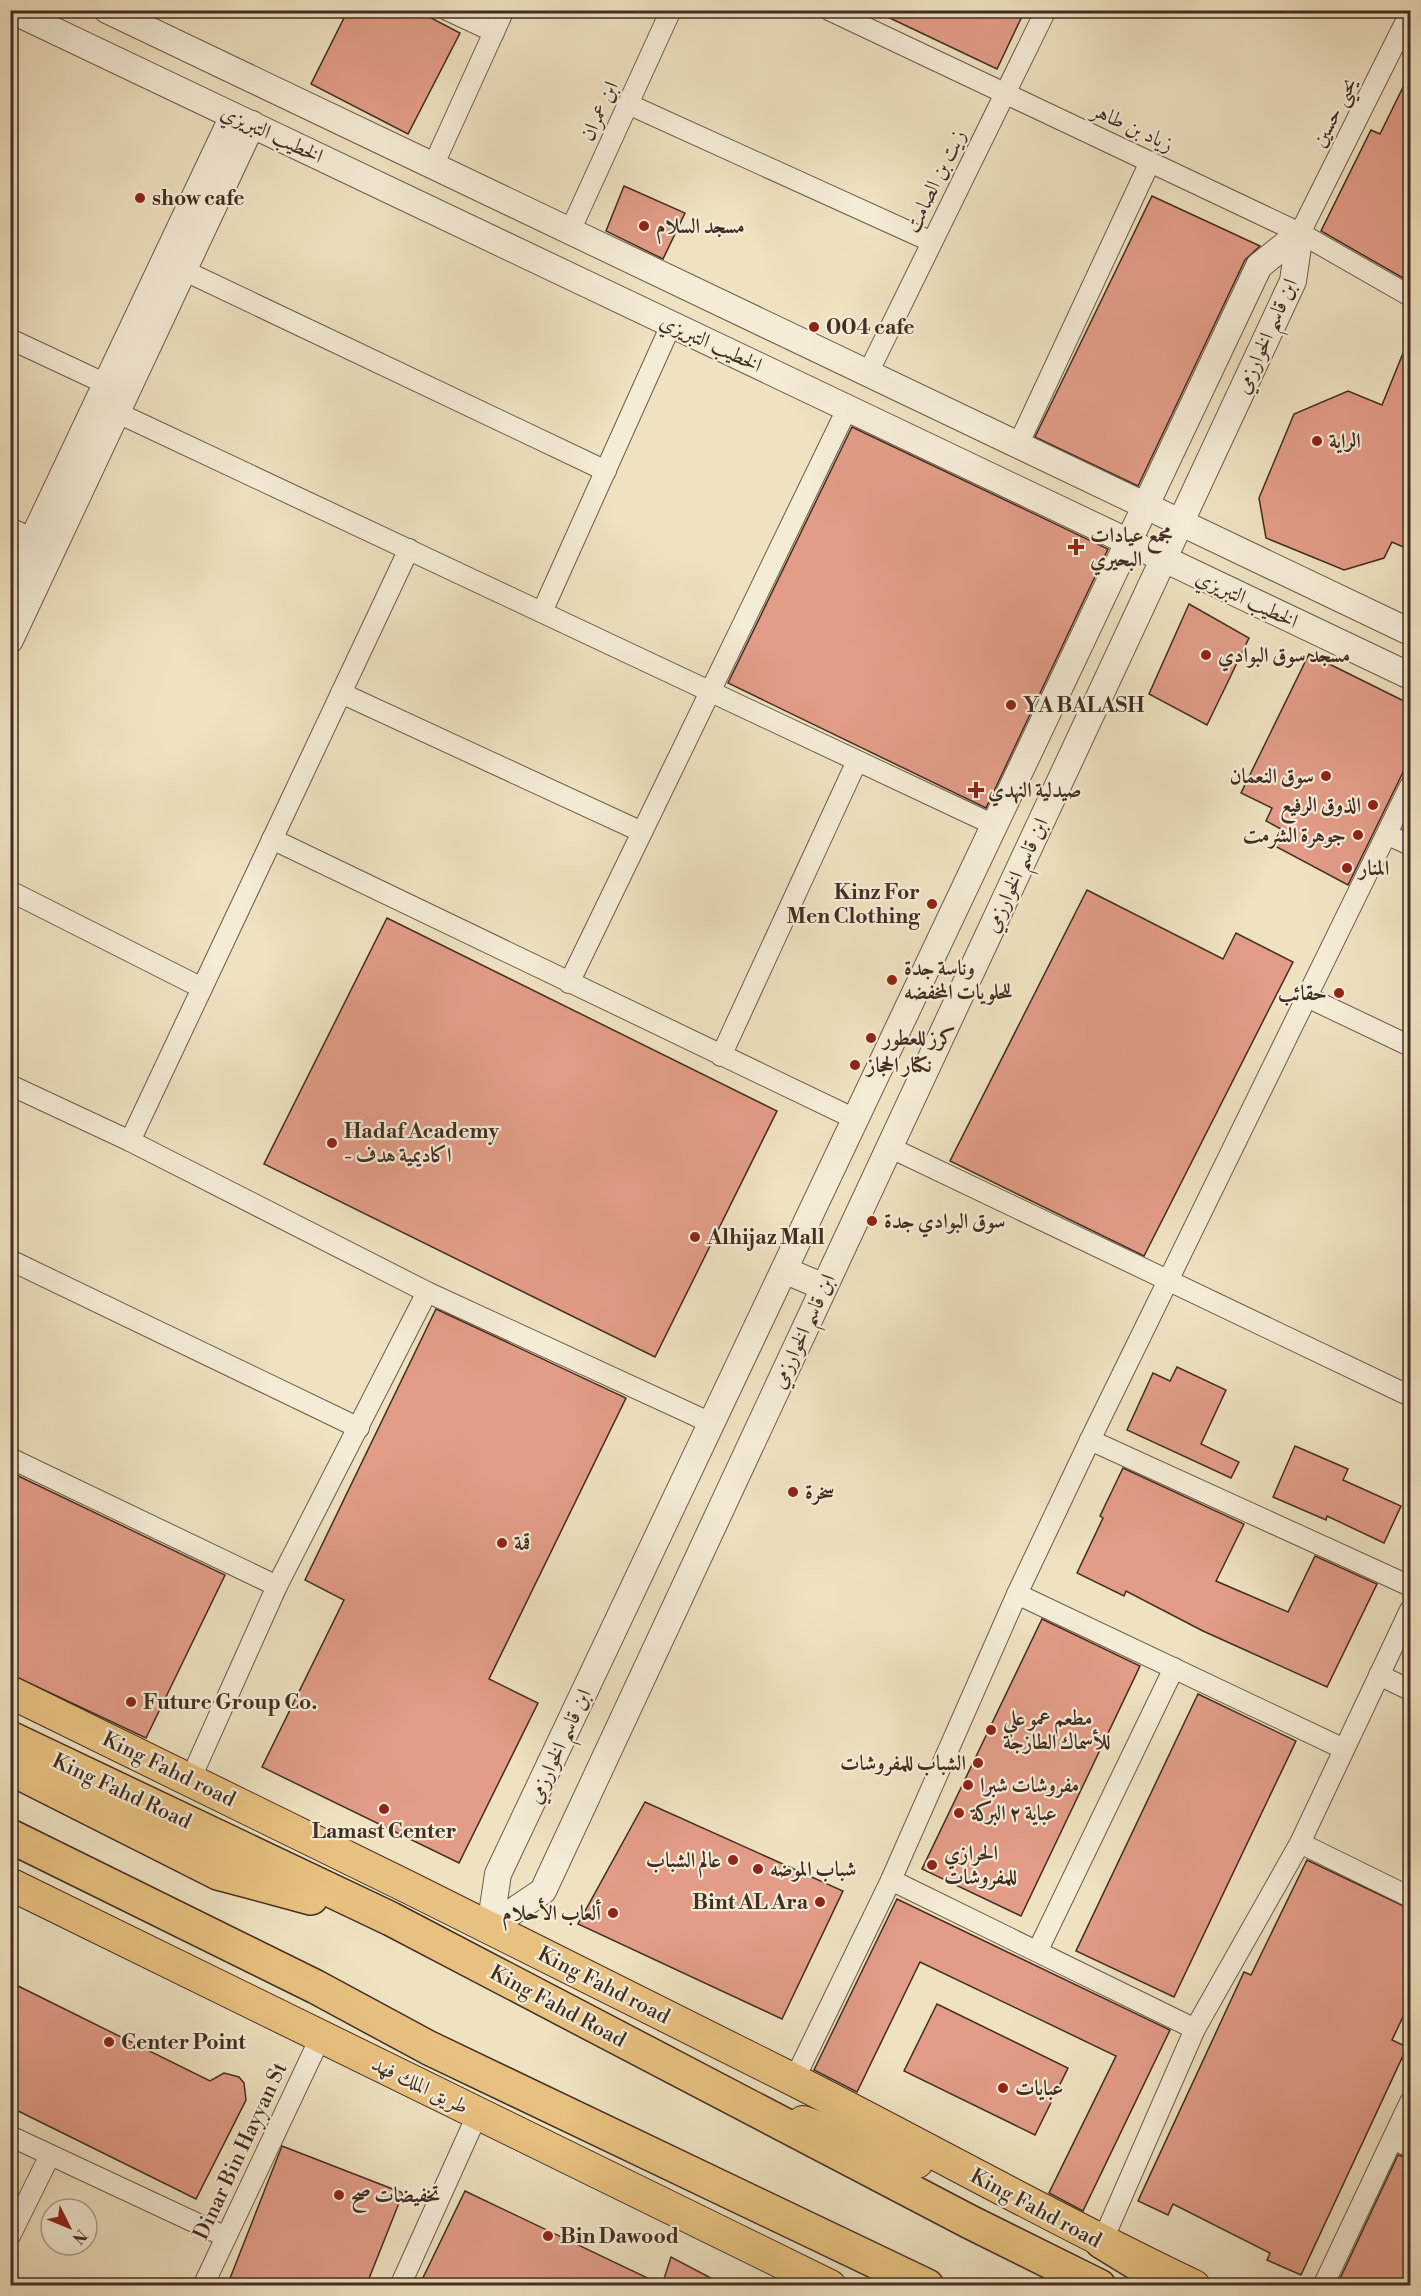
<svg xmlns="http://www.w3.org/2000/svg" width="1421" height="2296" viewBox="0 0 1421 2296" font-family="'Libre Bodoni',Amiri,serif">
	<rect width="100%" height="100%" fill="#efe2c1"/>
	<filter id="stains"><feTurbulence type="fractalNoise" baseFrequency=".00333" numOctaves="4"/><feColorMatrix values="0 0 0 0 .2 0 0 0 0 .09 0 0 0 0 .02 0 0 0 .5 -.17"/></filter>
	<radialGradient id="worn" r=".72"><stop offset=".6" stop-color="#630" stop-opacity="0"/><stop offset="1" stop-color="#630" stop-opacity=".3"/></radialGradient>
	<g fill="#e29c87" stroke="#422d21" stroke-width="1.5">
		<path d="M 348,10 L 416,10 L 460,33 L 408,134 L 311,84 Z"/>
		<path d="M 873,10 L 1025,10 L 997,69 Z"/>
		<path d="M 1410,73 L 1410,282 L 1321,231 L 1371,130 L 1380,134 Z"/>
		<path d="M 624,186 L 685,213 L 663,259 L 606,231 Z"/>
		<path d="M 1152,196 L 1260,246 L 1245,260 L 1138,486 L 1035,437 Z"/>
		<path d="M 1410,336 L 1410,550 L 1392,542 L 1384,558 L 1344,570 L 1266,538 L 1259,498 L 1294,414 L 1348,391 L 1382,405 Z"/>
		<path d="M 852,427 L 1108,549 L 986,808 L 728,683 Z"/>
		<path d="M 1189,604 L 1249,638 L 1207,725 L 1149,694 Z"/>
		<path d="M 1309,654 L 1410,704 L 1410,758 L 1348,885 L 1273,845 L 1281,829 L 1266,821 L 1272,808 L 1241,793 Z"/>
		<path d="M 1087,890 L 1223,959 L 1236,933 L 1293,962 L 1144,1256 L 950,1161 Z"/>
		<path d="M 387,918 L 777,1111 L 655,1357 L 264,1164 Z"/>
		<path d="M 436,1309 L 626,1398 L 489,1679 L 538,1703 L 459,1863 L 262,1767 L 344,1600 L 305,1580 Z"/>
		<path d="M 1177,1367 L 1226,1390 L 1201,1444 L 1239,1462 L 1231,1478 L 1127,1430 L 1153,1373 L 1170,1381 Z"/>
		<path d="M 1295,1446 L 1348,1469 L 1343,1480 L 1401,1506 L 1384,1543 L 1327,1516 L 1326,1520 L 1273,1497 Z"/>
		<path d="M 1123,1468 L 1244,1524 L 1216,1581 L 1288,1612 L 1315,1556 L 1377,1584 L 1327,1687 L 1203,1631 L 1126,1591 L 1124,1596 L 1077,1573 L 1103,1518 L 1100,1516 Z"/>
		<path d="M 10,1472 L 225,1575 L 146,1738 L 10,1674 Z"/>
		<path d="M 1042,1619 L 1140,1666 L 1021,1916 L 922,1869 Z"/>
		<path d="M 1198,1694 L 1296,1741 L 1174,1997 L 1076,1951 Z"/>
		<path d="M 645,1802 L 843,1891 L 782,2019 L 578,1924 Z"/>
		<path d="M 1307,1860 L 1410,1909 L 1410,2002 L 1392,2040 L 1407,2047 L 1301,2275 L 1267,2260 L 1270,2253 L 1173,2204 L 1168,2215 L 1138,2201 L 1244,1972 L 1251,1975 Z"/>
		<path d="M 897,1899 L 1170,2030 L 1083,2211 L 1049,2193 L 1116,2056 L 920,1962 L 857,2092 L 814,2070 Z"/>
		<path d="M 10,1982 L 210,2081 L 224,2073 L 239,2077 L 244,2083 L 246,2100 L 196,2199 L 10,2107 Z"/>
		<path d="M 937,2004 L 1068,2068 L 1035,2135 L 904,2071 Z"/>
		<path d="M 282,2146 L 403,2193 L 366,2286 L 227,2286 Z"/>
		<path d="M 1398,2155 L 1410,2159 L 1410,2274 L 1405,2286 L 1343,2286 L 1338,2283 Z"/>
		<path d="M 465,2191 L 662,2285 L 671,2257 L 726,2286 L 419,2286 Z"/>
	</g>
	<g fill="none" stroke-linecap="round" stroke-linejoin="round">
		<defs>
			<g id="minor">
				<path d="M 447,10 L 494,32"/>
				<path d="M 829,10 L 1300,233 L 1410,296"/>
				<path d="M 628,104 L 932,242"/>
				<path d="M 433,166 L 504,10"/>
				<path d="M 570,231 L 671,10"/>
				<path d="M 1300,233 L 1410,13"/>
				<path d="M 183,270 L 606,471"/>
				<path d="M 10,339 L 106,384"/>
				<path d="M 868,373 L 1046,10"/>
				<path d="M 118,413 L 994,825"/>
				<path d="M 1018,445 L 1150,162"/>
				<path d="M 10,528 L 33,539"/>
				<path d="M 542,612 L 671,325"/>
				<path d="M 341,693 L 642,832"/>
				<path d="M 1388,835 L 1410,845"/>
				<path d="M 272,839 L 855,1119"/>
				<path d="M 10,891 L 202,988"/>
				<path d="M 569,983 L 847,409"/>
				<path d="M 1307,997 L 1410,1046"/>
				<path d="M 721,1056 L 857,761"/>
				<path d="M 10,1085 L 130,1141 L 427,1292 L 711,1423"/>
				<path d="M 130,1141 L 409,549"/>
				<path d="M 889,1147 L 1410,1396"/>
				<path d="M 10,1260 L 359,1428"/>
				<path d="M 1090,1440 L 1410,1586"/>
				<path d="M 10,1458 L 277,1586"/>
				<path d="M 1017,1594 L 1344,1749"/>
				<path d="M 1379,1675 L 1410,1690"/>
				<path d="M 190,1780 L 277,1586 L 427,1292"/>
				<path d="M 1300,1843 L 1410,1897"/>
				<path d="M 891,1880 L 1195,2029"/>
				<path d="M 1038,1950 L 1174,1668"/>
				<path d="M 794,2080 L 891,1880 L 1017,1594 L 1090,1440 L 1410,786"/>
				<path d="M 10,2136 L 226,2237"/>
				<path d="M 1393,2139 L 1410,2147"/>
				<path d="M 10,2236 L 50,2155"/>
				<path d="M 1102,2242 L 1195,2029 L 1300,1843 L 1410,1610"/>
				<path d="M 203,2286 L 321,2036"/>
				<path d="M 400,2286 L 478,2113"/>
				<path d="M 1323,2286 L 1410,2102"/>
			</g>
			<g id="tertiary">
				<path d="M 11,10 L 1410,676"/>
				<path d="M 107,10 L 1410,632"/>
				<path d="M 1300,233 L 1293,281 L 543,1891 L 490,1927 L 498,1874 L 1259,266 Z"/>
				<path d="M 10,587 L 233,116"/>
				<path d="M 10,640 L 252,124"/>
				<path d="M 784,1270 L 824,1287"/>
			</g>
			<g id="primary">
				<path d="M 10,1692 C 272,1819 532,1948 792,2079 C 926,2147 1057,2221 1194,2286"/>
				<path d="M 10,1884 L 830,2286"/>
				<path d="M 803,2122 L 917,2162"/>
			</g>
			<g id="trunk">
				<path d="M 10,1738 L 391,1919 L 970,2222 L 1099,2286"/>
				<path d="M 10,1768 L 218,1873 L 311,1898"/>
				<path d="M 10,1836 L 316,1987 L 429,2048 L 927,2286"/>
				<path d="M 1102,2242 L 1174,2286"/>
			</g>
		</defs>
		<use href="#minor" stroke="#6d5a49" stroke-width="22"/>
		<use href="#tertiary" stroke="#6d5a49" stroke-width="28"/>
		<use href="#primary" stroke="#422d21" stroke-width="34"/>
		<use href="#trunk" stroke="#422d21" stroke-width="36"/>
		<use href="#minor" stroke="#f5ecd7" stroke-width="20"/>
		<use href="#tertiary" stroke="#f5ecd7" stroke-width="26"/>
		<use href="#primary" stroke="#e8c180" stroke-width="32"/>
		<use href="#trunk" stroke="#e8c180" stroke-width="33"/>
	</g>
	<g fill="#8f2418" stroke="#f5ecd7" stroke-width="2">
		<circle cx="140" cy="198" r="6"/>
		<circle cx="644" cy="226" r="6"/>
		<circle cx="814" cy="327" r="6"/>
		<circle cx="1317" cy="441" r="6"/>
		<path d="M1073 538h6v6h6v6h-6v6h-6v-6h-6v-6h6z"/>
		<circle cx="1206" cy="655" r="6"/>
		<circle cx="1011" cy="705" r="6"/>
		<circle cx="1326" cy="776" r="6"/>
		<path d="M973 781h6v6h6v6h-6v6h-6v-6h-6v-6h6z"/>
		<circle cx="1373" cy="805" r="6"/>
		<circle cx="1358" cy="835" r="6"/>
		<circle cx="1347" cy="868" r="6"/>
		<circle cx="932" cy="904" r="6"/>
		<circle cx="892" cy="980" r="6"/>
		<circle cx="1339" cy="993" r="6"/>
		<circle cx="871" cy="1038" r="6"/>
		<circle cx="855" cy="1065" r="6"/>
		<circle cx="332" cy="1143" r="6"/>
		<circle cx="872" cy="1221" r="6"/>
		<circle cx="695" cy="1237" r="6"/>
		<circle cx="793" cy="1492" r="6"/>
		<circle cx="502" cy="1543" r="6"/>
		<circle cx="131" cy="1702" r="6"/>
		<circle cx="991" cy="1730" r="6"/>
		<circle cx="978" cy="1763" r="6"/>
		<circle cx="968" cy="1785" r="6"/>
		<circle cx="384" cy="1809" r="6"/>
		<circle cx="959" cy="1813" r="6"/>
		<circle cx="733" cy="1860" r="6"/>
		<circle cx="932" cy="1865" r="6"/>
		<circle cx="758" cy="1869" r="6"/>
		<circle cx="820" cy="1902" r="6"/>
		<circle cx="613" cy="1913" r="6"/>
		<circle cx="109" cy="2042" r="6"/>
		<circle cx="1003" cy="2088" r="6"/>
		<circle cx="339" cy="2195" r="6"/>
		<circle cx="548" cy="2236" r="6"/>
	</g>
	<g text-anchor="middle" stroke-width="4.5" stroke-linejoin="round" paint-order="stroke">
		<g font-size="21" fill="#422d21" stroke="#f5ecd7">
			<text transform="translate(599 111) rotate(-65)" y="7">ابن عمران</text>
			<text transform="translate(1334 112) rotate(-63)" y="7">يحيى حسين</text>
			<text transform="translate(1133 127) rotate(25)" y="7">زياد بن طاهر</text>
			<text transform="translate(272 134) rotate(25)" y="7">الخطيب التبريزي</text>
			<text transform="translate(935 181) rotate(-64)" y="7">زيت بن الصامت</text>
			<text transform="translate(1266 336) rotate(-66)" y="7">ابن قاسم الخوارزمي</text>
			<text transform="translate(711 343) rotate(25)" y="7">الخطيب التبريزي</text>
			<text transform="translate(1247 599) rotate(25)" y="7">الخطيب التبريزي</text>
			<text transform="translate(1016 875) rotate(-65)" y="7">ابن قاسم الخوارزمي</text>
			<text transform="translate(803 1331) rotate(-65)" y="7">ابن قاسم الخوارزمي</text>
			<text transform="translate(559 1746) rotate(-65)" y="7">ابن قاسم الخوارزمي</text>
			<text transform="translate(169 1769) rotate(26)" y="7">King Fahd road</text>
			<text transform="translate(122 1791) rotate(25)" y="7">King Fahd Road</text>
			<text transform="translate(604 1985) rotate(27)" y="7">King Fahd road</text>
			<text transform="translate(558 2006) rotate(28)" y="7">King Fahd Road</text>
			<text transform="translate(420 2085) rotate(26)" y="7">طريق الملك فهد</text>
			<text transform="translate(240 2151) rotate(-65)" y="7">Dinar Bin Hayyan St</text>
			<text transform="translate(1036 2208) rotate(28)" y="7">King Fahd road</text>
		</g>
		<g font-size="21" font-weight="bold" fill="#422d21" stroke="#f5ecd7" text-anchor="start">
			<text x="152" y="205">show cafe</text>
			<text x="656" y="233">مسجد السلام</text>
			<text x="826" y="334">004 cafe</text>
			<text x="1329" y="448">الراية</text>
			<text x="1090" y="542">مجمع عيادات<tspan x="1090" dy="24">البحيري</tspan></text>
			<text x="1218" y="662">مسجد سوق البوادي</text>
			<text x="1023" y="712">YA BALASH</text>
			<text x="1314" y="783" text-anchor="end">سوق النعمان</text>
			<text x="988" y="797">صيدلية النهدي</text>
			<text x="1361" y="812" text-anchor="end">الذوق الرفيع</text>
			<text x="1346" y="842" text-anchor="end">جوهرة الشرمت</text>
			<text x="1359" y="875">المنار</text>
			<text x="920" y="899" text-anchor="end">Kinz For<tspan x="920" dy="24">Men Clothing</tspan></text>
			<text x="904" y="975">وناسة جدة<tspan x="904" dy="24">للحلويات المخفضه</tspan></text>
			<text x="1327" y="1000" text-anchor="end">حقائب</text>
			<text x="883" y="1045">كرز للعطور</text>
			<text x="867" y="1072">نكتار الحجاز</text>
			<text x="344" y="1138">Hadaf Academy<tspan x="344" dy="24">- اكاديمية هدف</tspan></text>
			<text x="884" y="1228">سوق البوادي جدة</text>
			<text x="707" y="1244">Alhijaz Mall</text>
			<text x="805" y="1499">سخرة</text>
			<text x="514" y="1550">قمة</text>
			<text x="143" y="1709">Future Group Co.</text>
			<text x="1003" y="1725">مطعم عمو علي<tspan x="1003" dy="24">للأسماك الطازجة</tspan></text>
			<text x="966" y="1770" text-anchor="end">الشباب للمفروشات</text>
			<text x="980" y="1792">مفروشات شبرا</text>
			<text x="971" y="1820">عباية ٢ البركة</text>
			<text x="384" y="1838" text-anchor="middle">Lamast Center</text>
			<text x="944" y="1860">الحرازي<tspan x="944" dy="24">للمفروشات</tspan></text>
			<text x="721" y="1867" text-anchor="end">عالم الشباب</text>
			<text x="770" y="1876">شباب الموضه</text>
			<text x="808" y="1909" text-anchor="end">Bint AL Ara</text>
			<text x="601" y="1920" text-anchor="end">ألعاب الأحلام</text>
			<text x="121" y="2049">Center Point</text>
			<text x="1015" y="2095">عبايات</text>
			<text x="351" y="2202">تخفيضات صح</text>
			<text x="560" y="2243">Bin Dawood</text>
		</g>
	</g>
	<rect width="1421" height="2296" fill="none" stroke="#efe2c1" stroke-width="36"/>
	<rect x="12" y="12" width="1397" height="2272" fill="none" stroke="#422d21" stroke-width="3"/>
	<rect x="18" y="18" width="1385" height="2260" fill="none" stroke="#422d21" stroke-width="1.5"/>
	<g transform="translate(69 2227) rotate(133)"><circle r="28" fill="#f5ecd7" stroke="#ada08e" stroke-width="1.5"/>
	<path d="M0-4.5L10 22L0 15L-10 22Z" fill="#8f2418"/>
	<text y="-9" font-size="16" font-weight="bold" text-anchor="middle" fill="#422d21">N</text>
	</g>
	<rect width="100%" height="100%" filter="url(#stains)"/>
	<rect width="100%" height="100%" fill="url(#worn)"/>
</svg>
